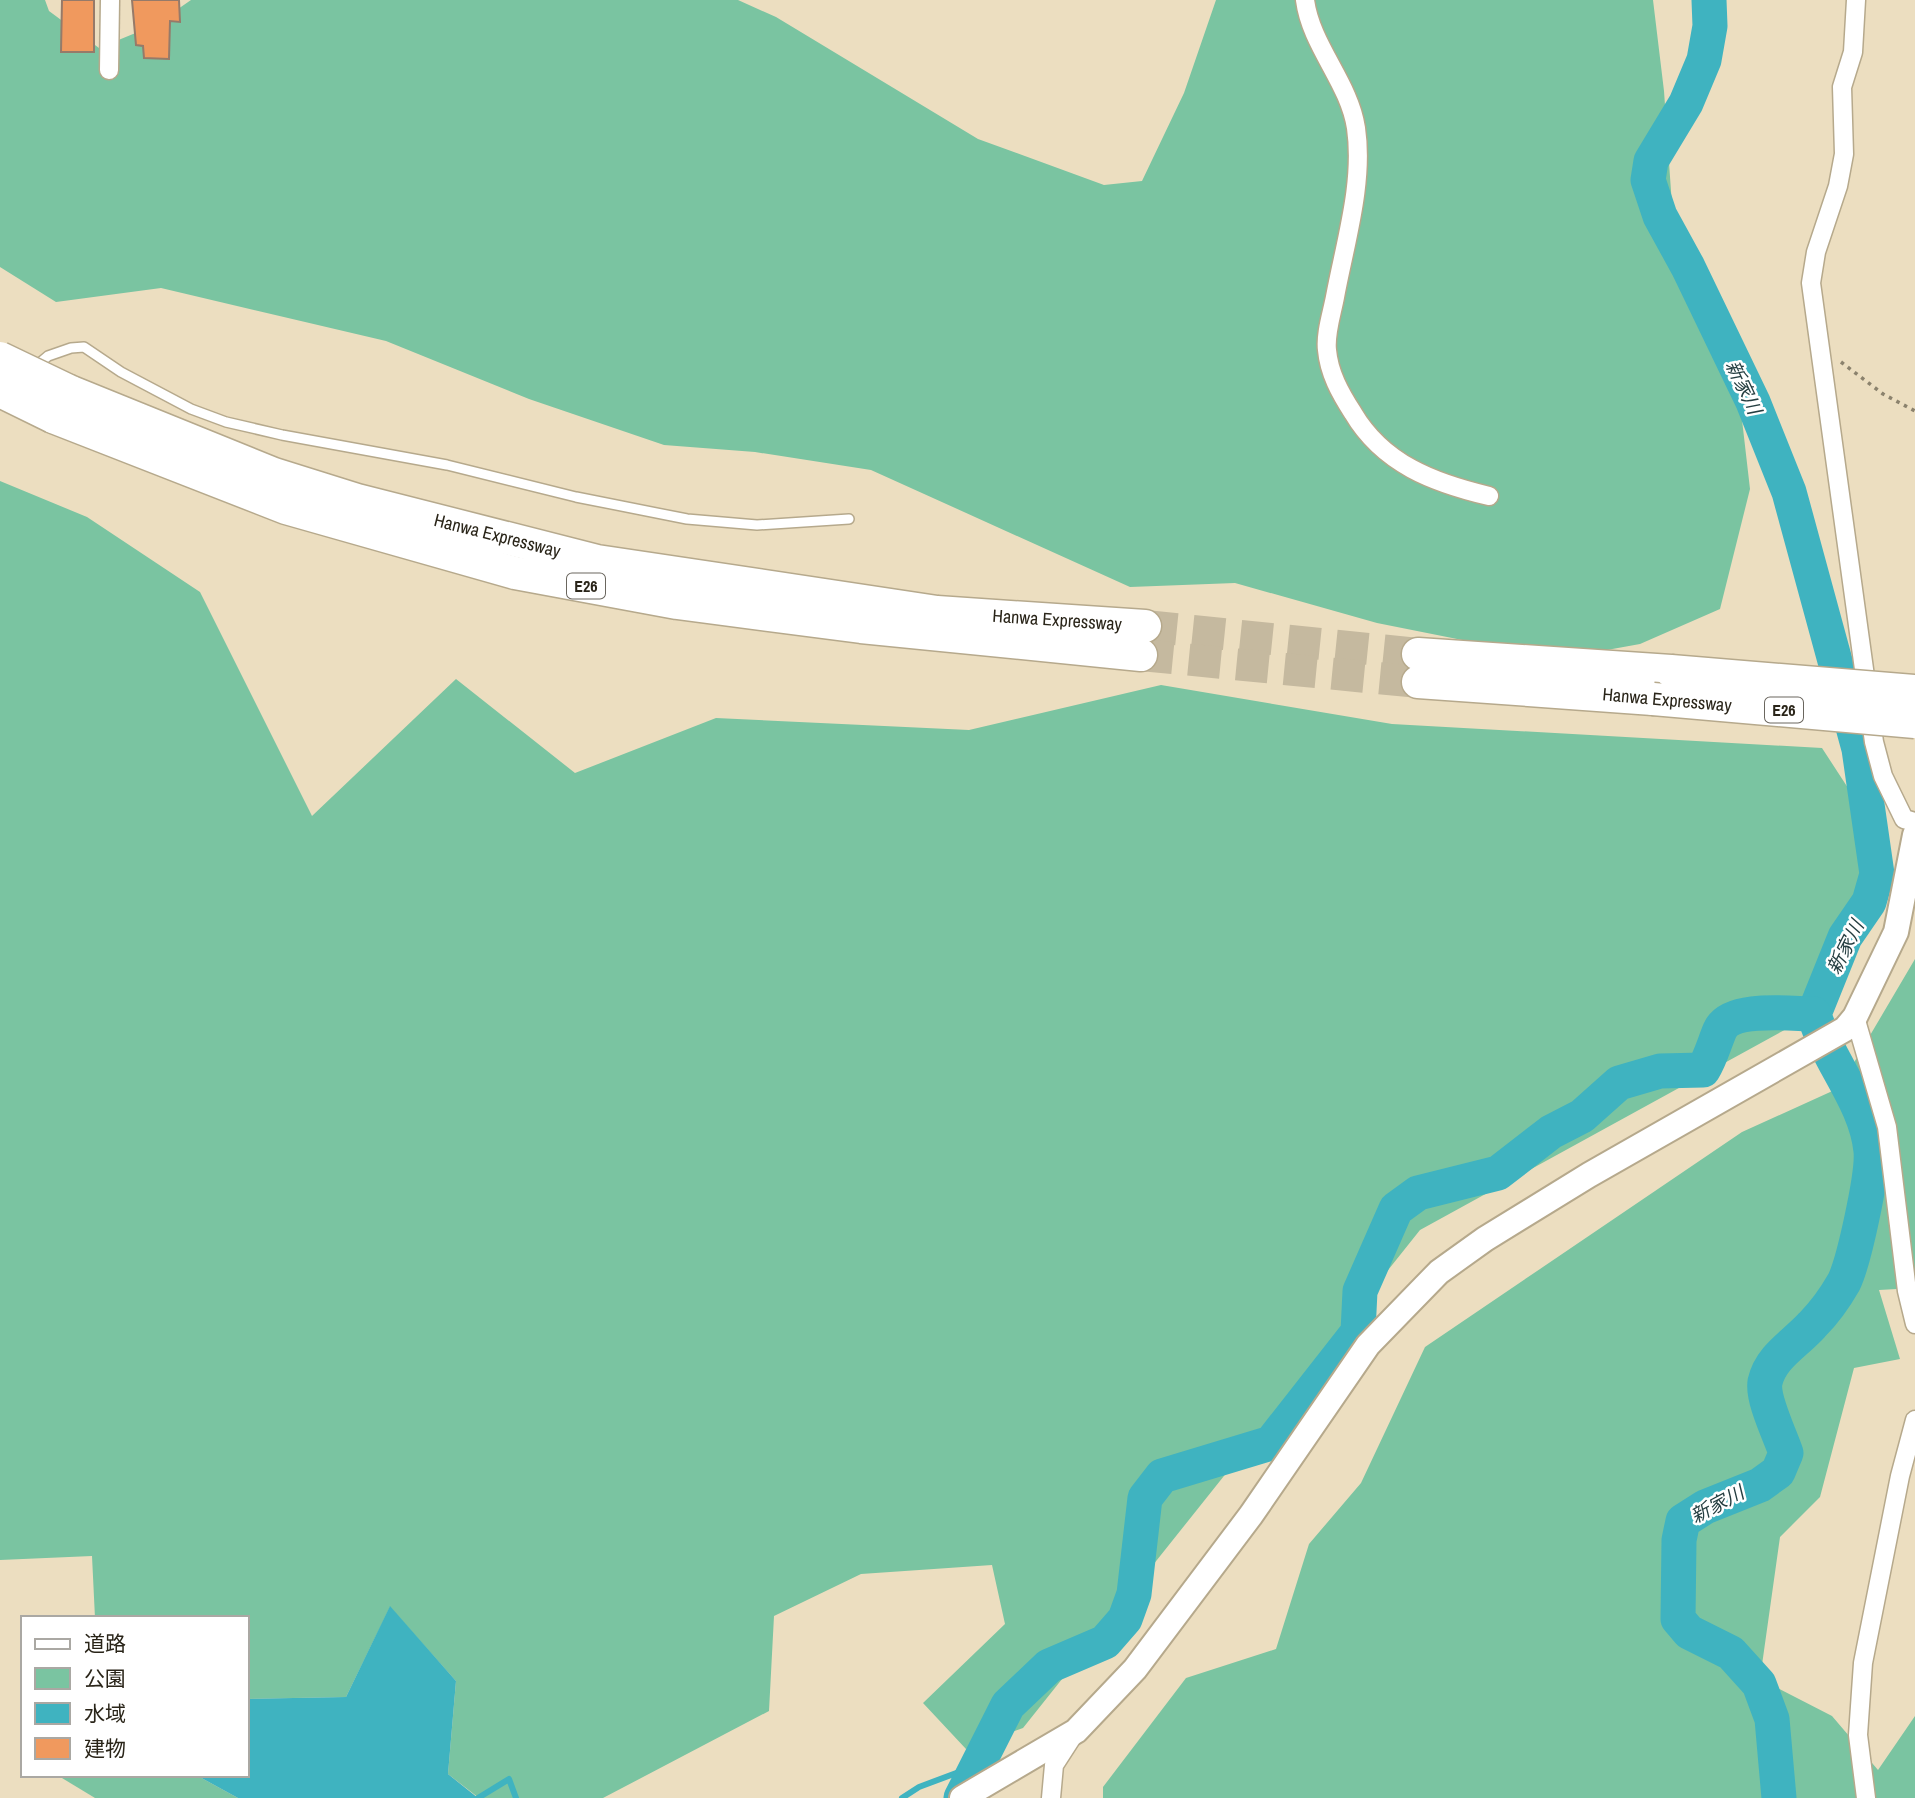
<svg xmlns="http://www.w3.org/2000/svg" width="1915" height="1798" viewBox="0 0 1915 1798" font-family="'Archivo Narrow','Noto Sans JP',sans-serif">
	<rect width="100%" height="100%" fill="#ecdec0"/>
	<g fill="#7ac4a1">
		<path d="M 0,0 L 45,0 L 49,11 L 99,48 L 155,25 L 191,0 L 738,0 L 776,17 L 978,139 L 1104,185 L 1142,181 L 1184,93 L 1216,0 L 1653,0 L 1664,91 L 1675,248 L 1733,342 L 1750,489 L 1720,609 L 1640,644 L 1557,659 L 1377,623 L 1235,583 L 1130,587 L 871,470 L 755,452 L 664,445 L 529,399 L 386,341 L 161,288 L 56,302 L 0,267 Z"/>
		<path d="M 0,481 L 87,517 L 200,592 L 312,816 L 456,679 L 575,773 L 716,718 L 969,730 L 1161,685 L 1392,724 L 1822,748 L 1878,834 L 1810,1016 L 1420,1230 L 1023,1728 L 966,1749 L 923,1703 L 1005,1624 L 992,1565 L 861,1574 L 774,1616 L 769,1711 L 603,1798 L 479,1798 L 448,1774 L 456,1681 L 390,1607 L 346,1697 L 247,1699 L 247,1618 L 95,1618 L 92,1556 L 0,1560 Z"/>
		<path d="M 1915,959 L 1915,1288 L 1879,1290 L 1900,1359 L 1854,1368 L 1820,1497 L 1780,1537 L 1760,1679 L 1832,1716 L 1878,1770 L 1915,1716 L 1915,1798 L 1103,1798 L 1103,1787 L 1186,1678 L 1276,1649 L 1309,1544 L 1361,1483 L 1425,1347 L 1742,1132 L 1839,1088 Z"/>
		<path d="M 57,1775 L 196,1775 L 238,1798 L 95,1798 Z"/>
	</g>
	<path fill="#3fb3c0" d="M 390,1606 L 456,1681 L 448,1774 L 478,1798 L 238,1798 L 196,1775 L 247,1775 L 247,1699 L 346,1697 Z"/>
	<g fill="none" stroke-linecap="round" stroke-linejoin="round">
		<g stroke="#3fb3c0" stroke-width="6">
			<path d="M 478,1798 L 509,1779 L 516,1798"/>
			<path d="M 902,1798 L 919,1787 L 975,1766"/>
		</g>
		<g stroke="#3fb3c0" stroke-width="35">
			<path d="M 1709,0 L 1710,26 L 1704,60 L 1686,103 L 1651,161 L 1648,180 L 1660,216 L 1688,267 L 1753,402 L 1789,492 L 1859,749 L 1877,874 L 1869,902 L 1845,937 L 1814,1014 C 1828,1063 1866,1101 1871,1151 C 1873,1175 1854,1261 1844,1282 C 1836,1296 1823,1314 1812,1325 C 1795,1344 1771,1356 1765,1382 C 1762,1399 1780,1435 1786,1453 L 1778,1472 L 1760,1485 L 1705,1507 L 1683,1521 L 1679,1540 L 1678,1619 L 1689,1632 L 1731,1653 L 1759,1684 L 1772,1719 L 1779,1798"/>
			<path d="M 961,1798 L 1008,1705 L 1049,1666 L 1105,1642 L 1125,1619 L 1134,1594 L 1145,1498 L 1162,1476 L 1271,1443 L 1358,1332 L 1360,1291 L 1396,1209 L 1418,1193 L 1498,1173 L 1551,1132 L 1582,1116 L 1619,1083 L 1660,1071 L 1703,1070 C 1711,1057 1714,1044 1720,1030 C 1731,1006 1791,1014 1814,1014"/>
		</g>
	</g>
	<g fill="#f0995e" stroke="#967a69" stroke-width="2">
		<path d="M 62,0 L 94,0 L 94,52 L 61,52 Z"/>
		<path d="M 132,0 L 179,0 L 180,22 L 170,21 L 169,59 L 144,58 L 143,46 L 136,45 Z"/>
	</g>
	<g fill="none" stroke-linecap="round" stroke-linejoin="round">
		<g stroke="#c5b99f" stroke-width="32" stroke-dasharray="32 16" stroke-linecap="butt">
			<path d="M 1145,626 L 1418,654"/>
			<path d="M 1141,655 L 1418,682"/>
		</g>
		<defs>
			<path id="lane" d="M 35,367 L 48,356 L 71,348 L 84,347 L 121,372 L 191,409 L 226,422 L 282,435 L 447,465 L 576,497 L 687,519 L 757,525 L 849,519"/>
			<g id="street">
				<path d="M 1305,0 C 1311,46 1349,82 1356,128 C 1364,183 1345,243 1335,297 C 1332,313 1325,334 1327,350 C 1329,373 1340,393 1353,413 C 1383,464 1434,483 1489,496"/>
				<path d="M 1856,0 L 1853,52 L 1842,87 L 1844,154 L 1838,186 L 1816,252 L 1811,283 L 1874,742 L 1883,776 L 1904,819 L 1915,822"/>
				<path d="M 109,70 L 110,0"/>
				<path d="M 1855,1017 L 1887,1127 L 1907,1291 L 1915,1324"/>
				<path d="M 1051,1798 L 1054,1765 L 1074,1734"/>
				<path d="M 1866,1798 L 1858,1735 L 1863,1663 L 1900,1476 L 1915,1420"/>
			</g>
			<path id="secondary" d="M 962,1798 L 1076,1731 L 1135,1669 L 1251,1515 L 1368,1345 L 1439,1272 L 1485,1239 L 1589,1175 L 1845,1029 L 1855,1017 L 1896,932 L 1915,835"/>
			<g id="highway">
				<path id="s1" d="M 69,391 L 274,474 L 357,500 L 597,561 L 937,612 L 1145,626"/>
				<path d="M 53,417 L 286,508 L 515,573 L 677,603 L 861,627 L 1141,655"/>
				<path d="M 1418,654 L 1671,671"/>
				<path d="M 1418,682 L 1653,699"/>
			</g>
		</defs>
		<use href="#lane" stroke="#b6a98c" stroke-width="12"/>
		<use href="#street" stroke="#b6a98c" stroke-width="21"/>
		<use href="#secondary" stroke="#b6a98c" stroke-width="28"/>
		<use href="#highway" stroke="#b6a98c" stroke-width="35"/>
		<path stroke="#8b826d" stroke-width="3.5" stroke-dasharray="3.5 5" stroke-linecap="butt" d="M 1841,362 L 1883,394 L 1915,411"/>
		<use href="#lane" stroke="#fff" stroke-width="9"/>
		<use href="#street" stroke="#fff" stroke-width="18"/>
		<use href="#secondary" stroke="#fff" stroke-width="24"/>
		<use href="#highway" stroke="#fff" stroke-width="32"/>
		<defs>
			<g id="highway-bridge">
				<path d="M 0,358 L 69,391"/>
				<path d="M 0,391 L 53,417"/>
				<path d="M 1671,671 L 1915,691"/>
				<path d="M 1653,699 L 1915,722"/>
			</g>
		</defs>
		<use href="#highway-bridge" stroke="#b6a98c" stroke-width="35" stroke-linecap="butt"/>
		<use href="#highway-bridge" stroke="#fff" stroke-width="32"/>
	</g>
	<g text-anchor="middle" stroke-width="5" stroke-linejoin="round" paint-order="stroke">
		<g fill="#fff" stroke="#6a665e" stroke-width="2">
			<rect x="567" y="573.5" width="38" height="25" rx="5"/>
			<rect x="1765" y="697.5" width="38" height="25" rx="5"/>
		</g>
		<g font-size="16" font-weight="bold" fill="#2a2519">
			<text x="586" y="592">E26</text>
			<text x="1784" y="716">E26</text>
		</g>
		<g font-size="18" fill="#2a2519" stroke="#fff">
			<text dy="6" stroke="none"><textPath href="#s1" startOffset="453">Hanwa Expressway</textPath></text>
			<text dy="6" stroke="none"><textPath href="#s1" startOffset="1020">Hanwa Expressway</textPath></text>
			<text transform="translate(1667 700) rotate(5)" y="6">Hanwa Expressway</text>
		</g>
		<g font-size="19" font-style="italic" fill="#253e41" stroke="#fff">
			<text transform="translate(1744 387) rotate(65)" y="7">新家川</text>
			<text transform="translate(1845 947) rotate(-63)" y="7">新家川</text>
			<text transform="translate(1717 1504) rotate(-28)" y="7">新家川</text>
		</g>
	</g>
	<rect x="21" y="1616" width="228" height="161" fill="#ffffff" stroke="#aaa8a3" stroke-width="2"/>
	<rect x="35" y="1639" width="35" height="10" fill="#ffffff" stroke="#aaa8a3" stroke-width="2"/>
	<text x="84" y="1651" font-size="21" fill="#2a2519">道路</text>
	<rect x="35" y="1668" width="35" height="21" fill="#7ac4a1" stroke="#aaa8a3" stroke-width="2"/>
	<text x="84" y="1686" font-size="21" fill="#2a2519">公園</text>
	<rect x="35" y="1703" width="35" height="21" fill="#3fb3c0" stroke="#aaa8a3" stroke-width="2"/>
	<text x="84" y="1721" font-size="21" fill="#2a2519">水域</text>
	<rect x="35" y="1738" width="35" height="21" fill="#f0995e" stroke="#aaa8a3" stroke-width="2"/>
	<text x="84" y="1756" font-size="21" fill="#2a2519">建物</text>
</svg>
